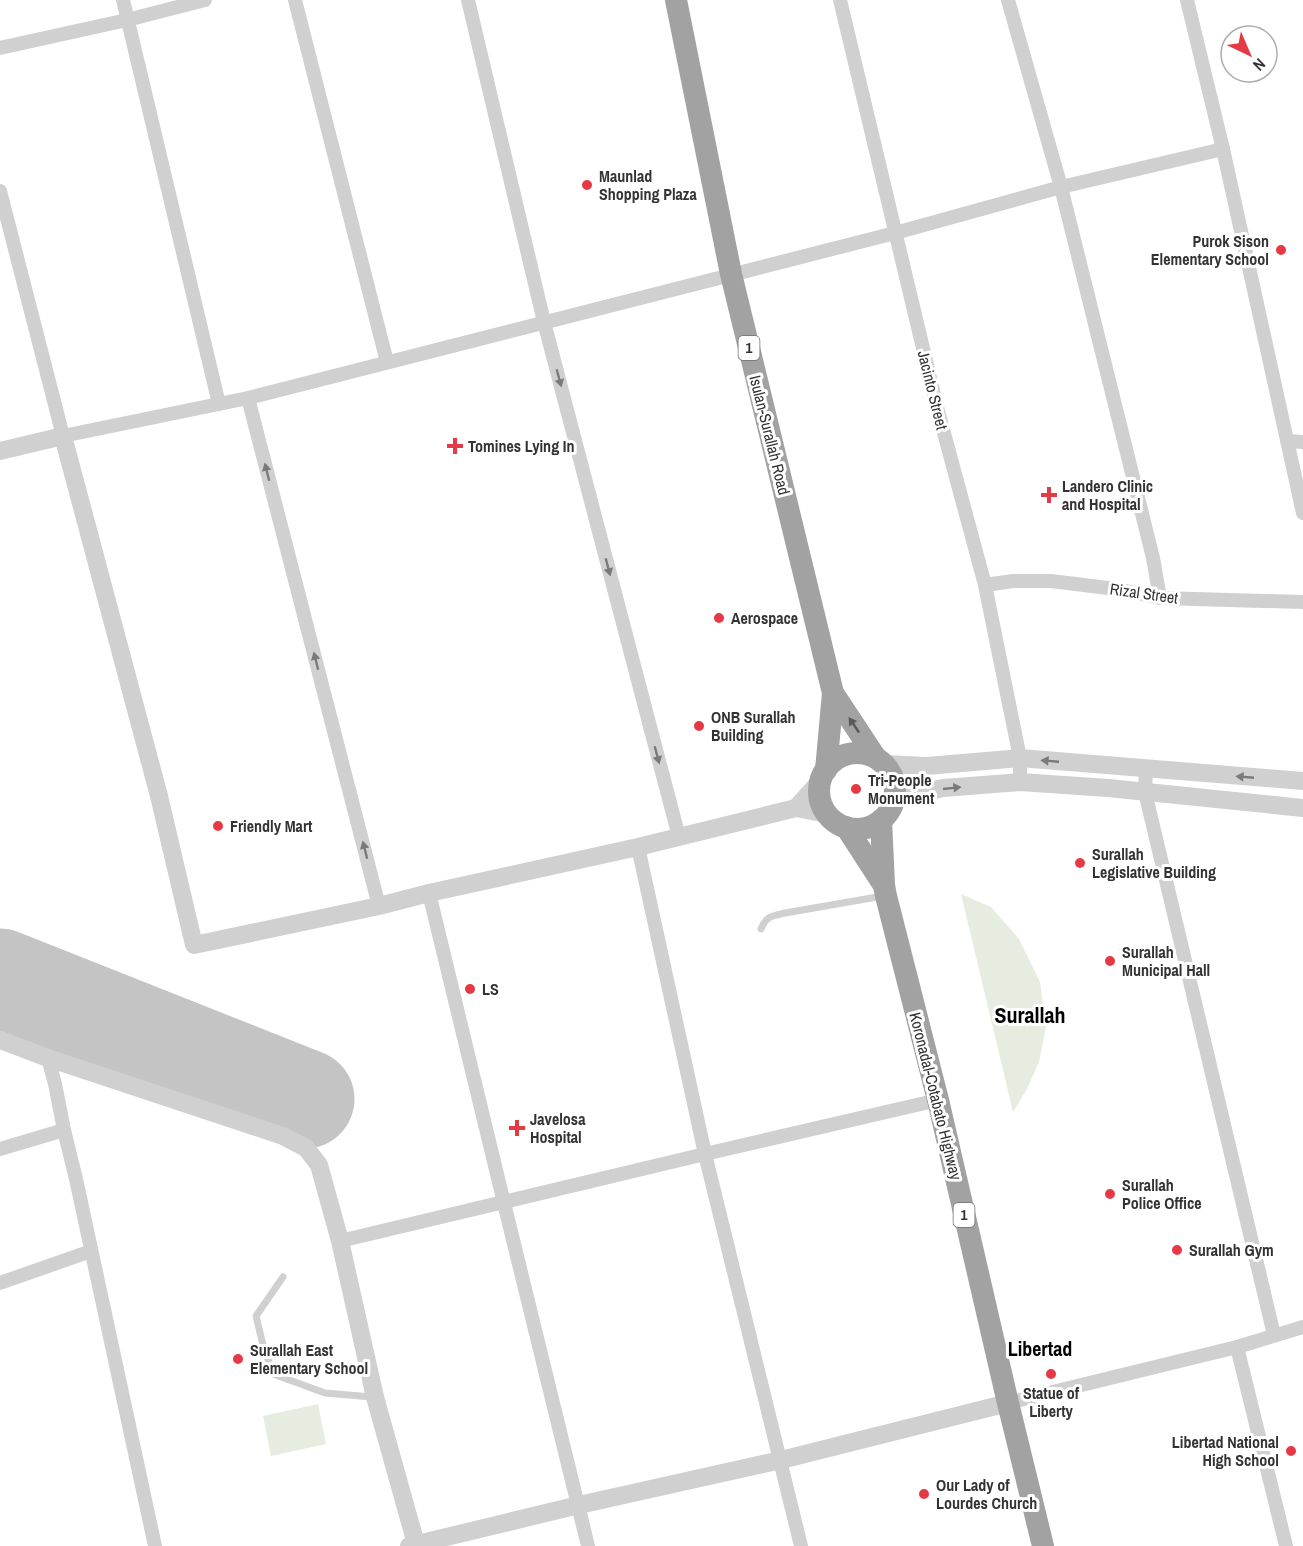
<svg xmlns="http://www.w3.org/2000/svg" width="1303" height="1546" viewBox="0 0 1303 1546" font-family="'Archivo Narrow',sans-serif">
	<rect width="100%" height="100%" fill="#fff"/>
	<g fill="#e6ecdf">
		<path d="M 961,894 L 991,907 L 1019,939 L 1040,982 L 1046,1027 L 1039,1062 L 1027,1089 L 1013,1112 Z"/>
		<path d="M 318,1404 L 326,1444 L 271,1456 L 263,1416 Z"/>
	</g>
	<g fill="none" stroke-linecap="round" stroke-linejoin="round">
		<path stroke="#c4c4c4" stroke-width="99" d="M 0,978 L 305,1099"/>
		<g stroke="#d0d0d0" stroke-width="7">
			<path d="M 761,929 C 766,916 772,916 785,913 L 883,896"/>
			<path d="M 283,1277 L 256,1316 L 263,1345 L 273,1374 L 325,1393 L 372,1397"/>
		</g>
		<g stroke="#d0d0d0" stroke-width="14">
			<path d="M 123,0 L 219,404"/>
			<path d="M 295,0 L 387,362"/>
			<path d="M 468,0 L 544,322 L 679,837"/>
			<path d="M 840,0 L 937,407 L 985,585 L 1020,758 L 1020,782"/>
			<path d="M 1008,0 L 1061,187 L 1153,558 L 1160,598"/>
			<path d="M 1187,0 L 1223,149 L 1303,513"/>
			<path d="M 0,48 L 127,20 L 205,0"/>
			<path d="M 0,191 L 63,436 L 248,398 L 895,233 L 1061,187 L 1223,149"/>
			<path d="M 248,398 L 379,906"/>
			<path d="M 1287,441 L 1303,442"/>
			<path d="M 985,585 L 1013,581 L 1051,581 L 1116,589 L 1160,598 L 1303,602"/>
			<path d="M 1146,769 L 1145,792 L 1274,1335"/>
			<path d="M 638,847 L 705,1154 L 801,1546"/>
			<path d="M 429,893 L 504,1203 L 588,1546"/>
			<path d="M 48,1058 L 55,1084 L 64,1130 L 76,1179 L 155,1546"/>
			<path d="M 0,1149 L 64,1130"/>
			<path d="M 340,1241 L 705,1154 L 938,1100"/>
			<path d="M 0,1283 L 91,1251"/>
			<path d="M 1237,1347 L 1286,1546"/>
			<path d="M 1008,1403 L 1237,1347 L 1303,1327"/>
		</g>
		<g stroke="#d0d0d0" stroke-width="18">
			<path d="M 0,451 L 63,436 L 159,796 L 194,945 L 379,906 L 429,893 L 638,847 L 796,808 L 827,814"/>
			<path d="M 884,764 L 927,766 L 1020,758 L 1303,781"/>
			<path d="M 894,799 L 943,788 L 1020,782 L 1108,788 L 1303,808"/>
			<path d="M 796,808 L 821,780"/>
			<path d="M 0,1040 L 48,1058 L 283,1136 L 306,1148 L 319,1165 L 340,1241 L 375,1397 L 416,1544"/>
			<path d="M 409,1546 L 579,1505 L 781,1460 L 1008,1403"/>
		</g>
		<g stroke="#a2a2a2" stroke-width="22">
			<path d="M 676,0 L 731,274 L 833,693 L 826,770"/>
			<path d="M 833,693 L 876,758"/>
			<circle cx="857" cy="791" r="38"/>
			<path d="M 881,820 L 884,885 L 886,896 L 938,1100 L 1008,1403 L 1043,1546"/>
			<path d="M 846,827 L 883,884"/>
		</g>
	</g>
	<defs><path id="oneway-solid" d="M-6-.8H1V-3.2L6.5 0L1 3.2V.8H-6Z" transform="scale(1.5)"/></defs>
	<g fill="#7a7a7a">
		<use href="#oneway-solid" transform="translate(559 378) rotate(75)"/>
		<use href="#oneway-solid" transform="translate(267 472) rotate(-104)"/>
		<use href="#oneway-solid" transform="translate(608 567) rotate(75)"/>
		<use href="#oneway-solid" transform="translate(316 661) rotate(-104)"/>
		<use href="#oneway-solid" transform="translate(657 755) rotate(75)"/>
		<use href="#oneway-solid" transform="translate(1050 761) rotate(-175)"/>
		<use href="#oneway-solid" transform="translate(1245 777) rotate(-175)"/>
		<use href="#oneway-solid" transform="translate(952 788) rotate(-6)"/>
		<use href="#oneway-solid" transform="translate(365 850) rotate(-104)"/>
	</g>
	<use fill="#5a5a5a" href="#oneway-solid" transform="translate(854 725) rotate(-124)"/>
	<g fill="#e63946" stroke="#fff" stroke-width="2">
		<circle cx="587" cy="185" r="6"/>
		<circle cx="1281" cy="250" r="6"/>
		<path d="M452 437h6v6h6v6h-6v6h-6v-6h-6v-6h6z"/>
		<path d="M1046 486h6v6h6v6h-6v6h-6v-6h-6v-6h6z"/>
		<circle cx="719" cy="618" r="6"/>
		<circle cx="699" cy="726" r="6"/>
		<circle cx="856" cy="789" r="6"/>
		<circle cx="218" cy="826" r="6"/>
		<circle cx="1080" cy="863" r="6"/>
		<circle cx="1110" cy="961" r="6"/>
		<circle cx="470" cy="989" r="6"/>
		<path d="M514 1119h6v6h6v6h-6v6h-6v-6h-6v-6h6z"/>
		<circle cx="1110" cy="1194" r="6"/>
		<circle cx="1177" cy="1250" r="6"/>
		<circle cx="238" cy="1359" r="6"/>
		<circle cx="1051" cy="1374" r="6"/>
		<circle cx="1291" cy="1451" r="6"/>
		<circle cx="924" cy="1494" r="6"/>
	</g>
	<g text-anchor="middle" stroke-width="6" stroke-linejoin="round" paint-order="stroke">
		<g fill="#fff" stroke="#707070" stroke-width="1.5">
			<rect x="738.5" y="336" width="21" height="24" rx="4.5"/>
			<rect x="953.5" y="1203" width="21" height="24" rx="4.5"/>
		</g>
		<g font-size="15" font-weight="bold" fill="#333">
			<text x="749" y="353">1</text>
			<text x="964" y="1220">1</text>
		</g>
		<g font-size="16" font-weight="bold" fill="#333" stroke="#fff" text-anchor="start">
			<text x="599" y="182">Maunlad<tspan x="599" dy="18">Shopping Plaza</tspan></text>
			<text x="1269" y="247" text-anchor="end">Purok Sison<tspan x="1269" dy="18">Elementary School</tspan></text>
			<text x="468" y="452">Tomines Lying In</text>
			<text x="1062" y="492">Landero Clinic<tspan x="1062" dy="18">and Hospital</tspan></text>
			<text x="731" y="624">Aerospace</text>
			<text x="711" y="723">ONB Surallah<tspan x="711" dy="18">Building</tspan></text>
			<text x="868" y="786">Tri-People<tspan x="868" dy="18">Monument</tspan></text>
			<text x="230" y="832">Friendly Mart</text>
			<text x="1092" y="860">Surallah<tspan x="1092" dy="18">Legislative Building</tspan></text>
			<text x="1122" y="958">Surallah<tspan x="1122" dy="18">Municipal Hall</tspan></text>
			<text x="482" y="995">LS</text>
			<text x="530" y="1125">Javelosa<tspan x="530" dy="18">Hospital</tspan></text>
			<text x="1122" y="1191">Surallah<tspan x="1122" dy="18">Police Office</tspan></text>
			<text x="1189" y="1256">Surallah Gym</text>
			<text x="250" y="1356">Surallah East<tspan x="250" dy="18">Elementary School</tspan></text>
			<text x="1051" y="1399" text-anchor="middle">Statue of<tspan x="1051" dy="18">Liberty</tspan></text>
			<text x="1279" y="1448" text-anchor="end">Libertad National<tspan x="1279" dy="18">High School</tspan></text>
			<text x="936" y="1491">Our Lady of<tspan x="936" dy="18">Lourdes Church</tspan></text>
		</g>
		<g font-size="16" fill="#333" stroke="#fff">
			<text transform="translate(933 390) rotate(76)" y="6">Jacinto Street</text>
			<text transform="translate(770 435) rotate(76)" y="6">Isulan-Surallah Road</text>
			<text transform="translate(1144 593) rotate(8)" y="6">Rizal Street</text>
			<text transform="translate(936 1096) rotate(76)" y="6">Koronadal-Cotabato Highway</text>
		</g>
		<g font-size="20" font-weight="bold" fill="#000" stroke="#fff">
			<text x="1040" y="1356">Libertad</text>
		</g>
		<g font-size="22" font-weight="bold" fill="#000" stroke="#fff">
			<text x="1030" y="1023">Surallah</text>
		</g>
	</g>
	<g transform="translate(1249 54) rotate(136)"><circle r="28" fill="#ffffff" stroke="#adadad" stroke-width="1.5"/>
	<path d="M0-4.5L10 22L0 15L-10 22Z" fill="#e63946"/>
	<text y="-9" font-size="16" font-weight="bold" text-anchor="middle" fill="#333333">N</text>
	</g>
</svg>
